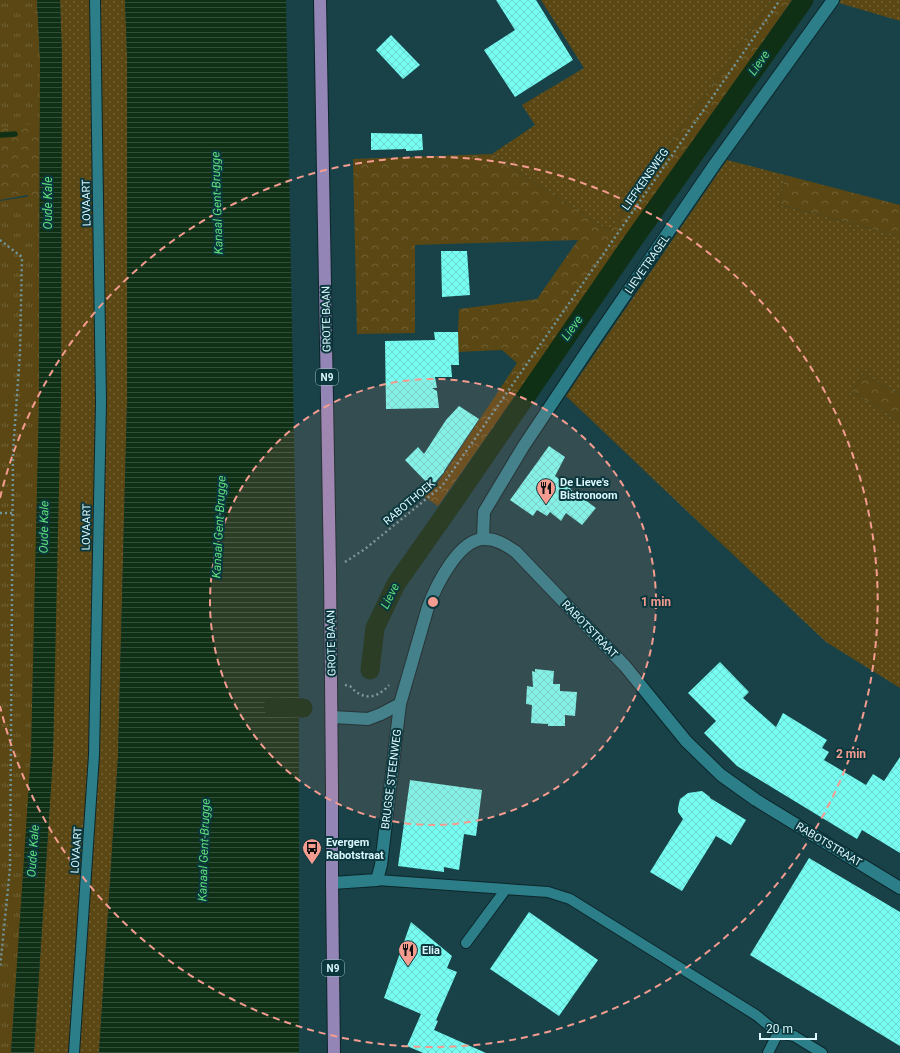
<svg xmlns="http://www.w3.org/2000/svg" width="900" height="1053" viewBox="0 0 900 1053" font-family="Roboto,sans-serif">
	<defs>
		<pattern id="grass-dots" width="8" height="8" patternUnits="userSpaceOnUse"><rect width="8" height="8" fill="#5a4713"/><path d="M2 2h.1M6 6h.1" fill="none" stroke="#716236" stroke-width="1.8" stroke-linecap="round"/></pattern>
		<pattern id="forest-crowns" width="20" height="18" patternUnits="userSpaceOnUse"><rect width="20" height="18" fill="#5a4713"/><path d="M2 6a3 3 0 1 1 6 0M12 15a3 3 0 1 1 6 0" fill="none" stroke="#716236"/></pattern>
		<pattern id="park-tufts" width="24" height="20" patternUnits="userSpaceOnUse"><rect width="24" height="20" fill="#5a4713"/><path d="M3 7l-1-3M5 7V3M7 7l1-3M15 17l-1-3M17 17v-4M19 17l1-3" fill="none" stroke="#716236"/></pattern>
		<pattern id="water-rules" width="6" height="5" patternUnits="userSpaceOnUse"><rect width="6" height="5" fill="#103016"/><path d="M0 2.5h6" fill="none" stroke="#324f39"/></pattern>
		<pattern id="building-cross-hatch" width="8" height="8" patternUnits="userSpaceOnUse"><rect width="8" height="8" fill="#76fcf1"/><path d="M0 0l8 8M0 8l8-8" fill="none" stroke="#6bd8d0"/></pattern>
	</defs>
	<rect width="100%" height="100%" fill="#184248"/>
	<g fill="url(#grass-dots)">
		<path d="M 60,0 L 125,0 L 127,56 L 127,402 L 118,757 L 99,1053 L 34,1053 L 53,754 L 62,57 Z"/>
		<path d="M 541,0 L 772,0 L 609,231 L 492,154 L 535,125 L 522,105 L 584,68 Z"/>
		<path d="M 841,0 L 900,0 L 900,21 L 839,3 Z"/>
		<path d="M 727,160 L 785,175 L 780,205 L 900,236 L 900,394 L 863,374 L 852,392 L 900,421 L 900,688 L 826,642 L 690,514 L 566,396 Z"/>
	</g>
	<g fill="url(#forest-crowns)">
		<path d="M 0,0 L 37,0 L 40,58 L 39,401 L 31,753 L 15,997 L 8,999 L 0,981 L 0,573 L 31,353 L 28,195 L 0,200 Z"/>
		<path d="M 772,0 L 792,0 L 438,506 L 423,496 L 435,487 L 517,363 L 502,350 L 457,352 L 459,309 L 537,299 L 578,240 L 415,245 L 415,333 L 357,334 L 353,159 L 492,154 L 609,231 Z"/>
		<path d="M 785,175 L 900,205 L 900,236 L 780,205 Z"/>
		<path d="M 863,374 L 900,394 L 900,421 L 852,392 Z"/>
	</g>
	<g fill="url(#park-tufts)">
		<path d="M 0,0 L 33,0 L 40,58 L 40,123 L 0,128 Z"/>
		<path d="M 39,195 L 39,401 L 31,753 L 11,1053 L 0,1053 L 0,201 Z"/>
	</g>
	<g fill="url(#water-rules)">
		<path d="M 37,0 L 60,0 L 62,57 L 61,401 L 53,754 L 34,1053 L 11,1053 L 31,753 L 39,401 L 40,58 Z"/>
		<path d="M 125,0 L 286,0 L 299,707 L 299,1053 L 99,1053 L 118,757 L 127,402 L 127,56 Z"/>
	</g>
	<g fill="none" stroke-linecap="round" stroke-linejoin="round">
		<path stroke="#103016" stroke-width="5.5" d="M 0,135 L 15,134"/>
		<g stroke="#103016" stroke-width="19">
			<path d="M 370,670 L 375,628 L 396,584 L 455,500 L 632,242 L 804,0"/>
			<path d="M 273,707 L 303,708"/>
		</g>
	</g>
	<g fill="url(#building-cross-hatch)">
		<path d="M 496,0 L 536,0 L 573,60 L 515,97 L 484,50 L 515,30 Z"/>
		<path d="M 391,35 L 420,65 L 403,79 L 376,50 Z"/>
		<path d="M 371,133 L 422,134 L 423,150 L 406,151 L 406,149 L 371,150 Z"/>
		<path d="M 441,251 L 467,251 L 470,295 L 442,297 Z"/>
		<path d="M 434,332 L 458,332 L 459,365 L 451,365 L 452,377 L 435,377 L 437,388 L 432,388 L 437,391 L 439,408 L 386,409 L 385,341 L 435,340 Z"/>
		<path d="M 459,406 L 479,419 L 444,471 L 444,472 L 431,487 L 405,460 L 418,447 L 424,454 L 446,420 Z"/>
		<path d="M 549,446 L 565,457 L 555,476 L 571,488 L 570,489 L 596,508 L 582,525 L 566,513 L 561,521 L 550,512 L 547,516 L 537,510 L 533,516 L 510,500 Z"/>
		<path d="M 720,662 L 749,692 L 743,698 L 776,727 L 783,713 L 827,740 L 822,748 L 829,752 L 824,760 L 866,785 L 873,774 L 884,781 L 900,757 L 900,853 L 862,830 L 857,839 L 824,819 L 737,766 L 704,733 L 716,721 L 688,693 Z"/>
		<path d="M 535,669 L 554,671 L 553,684 L 560,684 L 560,691 L 577,692 L 575,716 L 565,715 L 565,726 L 548,726 L 548,724 L 531,723 L 532,705 L 526,704 L 527,686 L 533,687 L 532,671 L 535,672 Z"/>
		<path d="M 410,780 L 482,790 L 476,836 L 464,834 L 459,870 L 444,867 L 444,872 L 398,866 Z"/>
		<path d="M 702,791 L 710,797 L 710,798 L 746,820 L 731,845 L 716,836 L 682,891 L 650,872 L 683,819 L 678,812 L 678,808 L 680,799 L 688,793 Z"/>
		<path d="M 809,858 L 900,912 L 900,1046 L 750,955 Z"/>
		<path d="M 529,912 L 598,960 L 559,1016 L 490,969 Z"/>
		<path d="M 411,922 L 452,956 L 447,968 L 457,972 L 436,1020 L 438,1021 L 434,1030 L 486,1053 L 423,1053 L 407,1046 L 421,1014 L 384,998 Z"/>
	</g>
	<g fill="none" stroke-linecap="round" stroke-linejoin="round">
		<defs>
			<g id="lane">
				<path d="M 377,880 L 548,892 L 570,899 L 756,1015 L 778,1033 L 794,1036 L 822,1053"/>
				<path d="M 466,943 L 506,889"/>
				<path d="M 74,1053 L 94,755 L 101,402 L 95,0"/>
				<path d="M 768,1053 L 778,1033"/>
			</g>
			<g id="street">
				<path d="M 483,538 L 484,512 L 523,447 L 589,348 L 715,164 L 833,0"/>
				<path d="M 332,717 L 368,719 L 381,714 L 400,704"/>
				<path d="M 332,883 L 377,880 L 381,865 L 400,704 L 428,607 C 436,586 459,538 485,539 C 497,539 506,545 516,552 L 625,666 L 686,741 L 721,775 L 756,800 L 900,888"/>
			</g>
			<path id="primary" d="M 320,0 L 330,571 L 332,788 L 332,883 L 334,1053"/>
		</defs>
		<use href="#lane" stroke="#0d262a" stroke-width="12"/>
		<use href="#street" stroke="#0d262a" stroke-width="14"/>
		<use href="#primary" stroke="#0d262a" stroke-width="14"/>
		<g stroke="#6f9499" stroke-width="2.5" stroke-dasharray="2 3" stroke-linecap="butt">
			<path d="M 0,240 L 22,257 L 20,353 L 13,452 L 10,868 L 0,968"/>
			<path d="M 0,513 L 12,513"/>
			<path d="M 345,562 L 365,549 L 442,486 L 780,0"/>
			<path d="M 345,685 L 350,686 C 362,700 376,700 389,685"/>
		</g>
		<use href="#lane" stroke="#2c7e89" stroke-width="10"/>
		<use href="#street" stroke="#2c7e89" stroke-width="12"/>
		<use href="#primary" stroke="#9385b6" stroke-width="12"/>
	</g>
	<circle cx="433" cy="602" r="223" fill="#f59c90" fill-opacity=".12"/>
	<g fill="none" stroke="#f59c90" stroke-width="2" stroke-dasharray="7 5">
		<circle cx="433" cy="602" r="223"/>
		<path d="M0 498A445 445 0 1 1 0 706"/>
	</g>
	<defs>
		<symbol id="restaurant-pin" viewBox="-11 -11 22 30"><path d="M0 17L-7.5 6A9.5 9.5 0 1 1 7.5 6Z" fill="#f59c90" stroke="#0b373d"/><path d="M-5-6h1v4h1v-4h1v4h1v-4h1v5L-1.5 .5V6h-2V.5L-5-1ZM5-6V6H3V1.5H1.5Q1.5-4 5-6Z" fill="#111"/></symbol>
		<symbol id="bus-pin" viewBox="-11 -11 22 30"><path d="M0 17L-7.5 6A9.5 9.5 0 1 1 7.5 6Z" fill="#f59c90" stroke="#0b373d"/><path d="M-5-6H5V4H4V6H2V4H-2V6H-4V4H-5ZM-3.5-4V0h7V-4ZM-3.5 1.2v1.5H-2V1.2ZM2 1.2v1.5H3.5V1.2Z" fill="#111"/></symbol>
	</defs>
	<g fill-rule="evenodd">
		<use href="#restaurant-pin" x="535" y="477" width="22" height="30"/>
		<use href="#bus-pin" x="301" y="837" width="22" height="30"/>
		<use href="#restaurant-pin" x="397" y="939" width="22" height="30"/>
	</g>
	<g text-anchor="middle" stroke-width="4" stroke-linejoin="round" paint-order="stroke">
		<g fill="#0b373d" stroke="#9cbec3" stroke-width="1">
			<rect x="316" y="369" width="22" height="16" rx="3"/>
			<rect x="322" y="960" width="22" height="16" rx="3"/>
		</g>
		<g font-size="10" font-weight="bold" fill="#daf8fd">
			<text x="327" y="381">N9</text>
			<text x="333" y="972">N9</text>
		</g>
		<g font-size="11" fill="#daf8fd" stroke="#0b373d">
			<text transform="translate(645 179) rotate(-55)" y="4">LIEFKENSWEG</text>
			<text transform="translate(86 203) rotate(-91)" y="4">LOVAART</text>
			<text transform="translate(647 264) rotate(-55)" y="4">LIEVETRAGEL</text>
			<text transform="translate(326 319) rotate(-91)" y="4">GROTE BAAN</text>
			<text transform="translate(409 502) rotate(-40)" y="4">RABOTHOEK</text>
			<text transform="translate(86 527) rotate(-89)" y="4">LOVAART</text>
			<text transform="translate(590 629) rotate(46)" y="4">RABOTSTRAAT</text>
			<text transform="translate(331 643) rotate(-91)" y="4">GROTE BAAN</text>
			<text transform="translate(391 779) rotate(-83)" y="4">BRUGSE STEENWEG</text>
			<text transform="translate(829 844) rotate(31)" y="4">RABOTSTRAAT</text>
			<text transform="translate(76 850) rotate(-86)" y="4">LOVAART</text>
		</g>
		<g font-size="11" font-weight="bold" fill="#daf8fd" stroke="#0b373d" text-anchor="start">
			<text x="560" y="486">De Lieve's<tspan x="560" dy="13">Bistronoom</tspan></text>
			<text x="326" y="846">Evergem<tspan x="326" dy="13">Rabotstraat</tspan></text>
			<text x="422" y="954">Elia</text>
		</g>
		<g font-size="12" font-style="italic" fill="#5fdf7b" stroke="#0b373d">
			<text transform="translate(759 63) rotate(-55)" y="4">Lieve</text>
			<text transform="translate(48 203) rotate(-90)" y="4">Oude Kale</text>
			<text transform="translate(217 203) rotate(-92)" y="4">Kanaal Gent-Brugge</text>
			<text transform="translate(572 328) rotate(-55)" y="4">Lieve</text>
			<text transform="translate(44 527) rotate(-89)" y="4">Oude Kale</text>
			<text transform="translate(219 527) rotate(-87)" y="4">Kanaal Gent-Brugge</text>
			<text transform="translate(390 596) rotate(-63)" y="4">Lieve</text>
			<text transform="translate(204 850) rotate(-88)" y="4">Kanaal Gent-Brugge</text>
			<text transform="translate(33 851) rotate(-86)" y="4">Oude Kale</text>
		</g>
	</g>
	<circle cx="433" cy="602" r="6" fill="#f59c90" stroke="#0b373d" stroke-width="2"/>
	<g font-size="12" text-anchor="middle" font-weight="bold" fill="#f59c90" stroke="#0b373d" stroke-width="4" stroke-linejoin="round" paint-order="stroke">
		<text x="656" y="606">1 min</text>
		<text x="851" y="758">2 min</text>
	</g>
	<path d="M760 1033v6h56v-6" fill="none" stroke="#daf8fd" stroke-width="2"/>
	<text x="766" y="1033" font-size="12" fill="#daf8fd" stroke="#0b373d" stroke-width="3" paint-order="stroke">20 m</text>
</svg>
